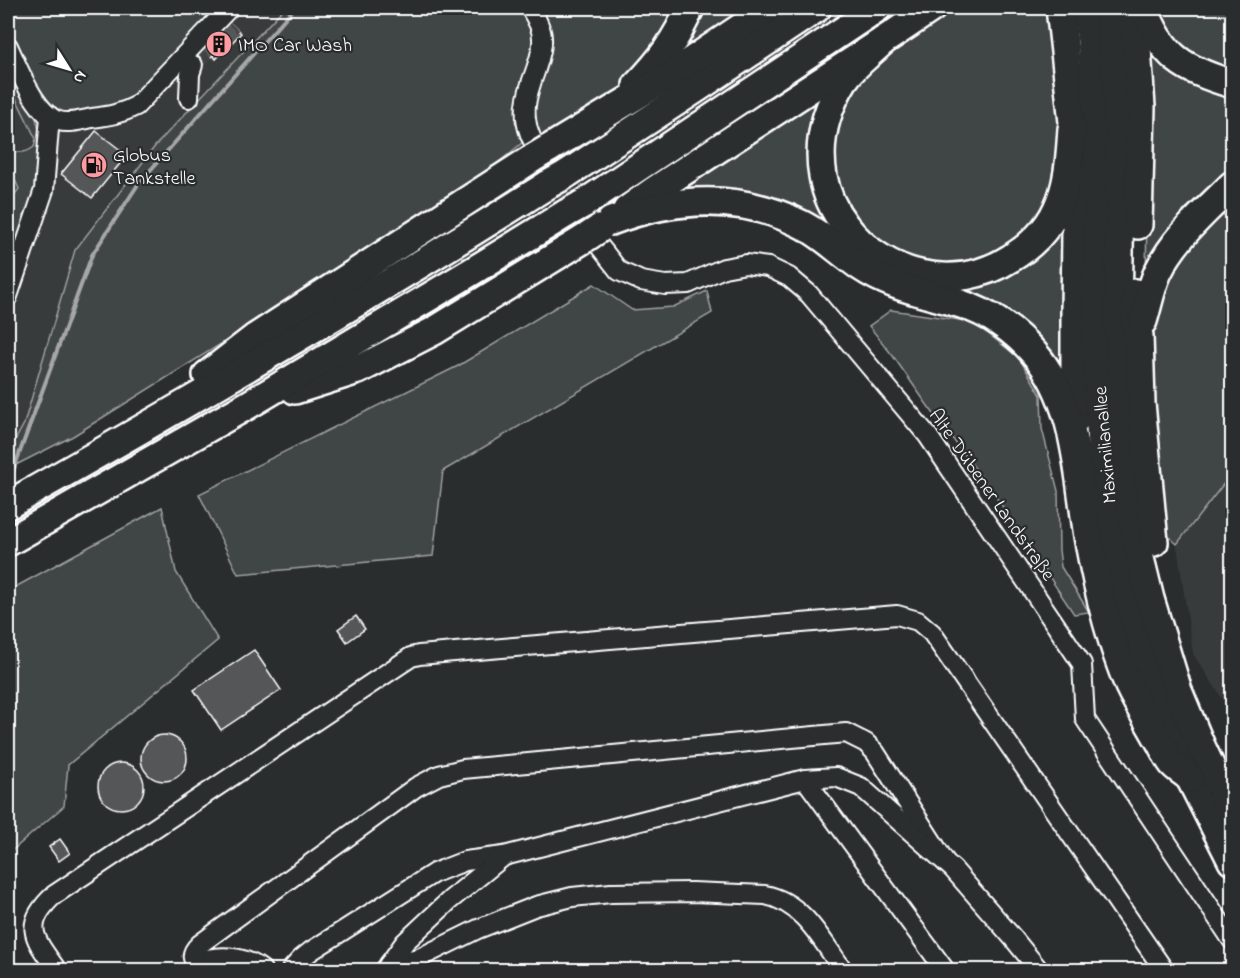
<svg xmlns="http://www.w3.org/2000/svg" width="1240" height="978" viewBox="0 0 1240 978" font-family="'Indie Flower',sans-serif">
	<rect width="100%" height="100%" fill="#2a2d2e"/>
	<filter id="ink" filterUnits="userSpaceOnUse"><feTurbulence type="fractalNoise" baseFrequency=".0167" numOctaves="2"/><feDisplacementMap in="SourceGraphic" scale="12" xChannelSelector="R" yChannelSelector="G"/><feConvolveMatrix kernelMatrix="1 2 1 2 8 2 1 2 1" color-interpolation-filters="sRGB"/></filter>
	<g filter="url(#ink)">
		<g fill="#373a3b">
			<path d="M 8,8 L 284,8 L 156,145 L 24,424 L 8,453 Z"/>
			<path d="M 1232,432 L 1232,713 L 1193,654 L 1172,512 Z"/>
		</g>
		<g fill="#414445" stroke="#a0a2a2" stroke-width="1.5">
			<path d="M 8,8 L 221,8 L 127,104 L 67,115 L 51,108 L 40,94 L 8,32 Z"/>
			<path d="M 284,8 L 518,8 L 528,20 L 534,43 L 521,89 L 515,121 L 522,143 L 455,198 L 73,436 L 8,469 L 8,453 L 24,424 L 75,250 L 156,145 Z"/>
			<path d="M 541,8 L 683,8 L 631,81 L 542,138 C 514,107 553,72 551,38 C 551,33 549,28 548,24 C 546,17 546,12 541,8 Z"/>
			<path d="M 698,8 L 755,8 L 678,59 Z"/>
			<path d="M 949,8 L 1052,8 L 1062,135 L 1052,202 L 1028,234 L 992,259 L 947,266 L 913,264 L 878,247 L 847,209 L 831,171 L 830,155 L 843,97 L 879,57 Z"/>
			<path d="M 1150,8 L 1232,8 L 1232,76 L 1193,62 Z"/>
			<path d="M 1150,37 L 1232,91 L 1232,175 L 1146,275 Z"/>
			<path d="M 8,58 C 19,81 34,105 39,130 C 48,178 23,233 8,278 L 8,203 L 19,189 L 8,164 L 8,149 C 17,154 25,154 34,147 L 36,139 L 8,82 Z"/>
			<path d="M 822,88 L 822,107 L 843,234 L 672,190 Z"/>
			<path d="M 1232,196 L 1232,473 L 1177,544 L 1165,533 L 1159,494 L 1152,335 L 1161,286 L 1183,246 Z"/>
			<path d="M 1063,216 L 1066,385 L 942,285 Z"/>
			<path d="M 594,284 L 632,310 L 673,307 L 707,291 L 712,313 L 443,471 L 433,556 L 238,574 L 199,494 L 458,366 Z"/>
			<path d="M 891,310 L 973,322 L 1019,358 L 1041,395 L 1042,429 L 1058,491 L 1059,550 L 1061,567 L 1089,612 L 1074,614 L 994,494 L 928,406 L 893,356 L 869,326 Z"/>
			<path d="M 162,507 L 176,572 L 218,640 L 68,765 L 64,806 L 8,854 L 8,591 Z"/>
		</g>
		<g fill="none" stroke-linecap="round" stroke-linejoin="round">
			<path stroke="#a6a7a7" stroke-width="4" d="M 13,471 L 92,255 L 139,183 L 294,8"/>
		</g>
		<g fill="#555758" stroke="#fff" stroke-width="1.5">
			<path d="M 228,21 L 241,33 L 216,59 L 213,55 L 199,70 L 190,62 Z"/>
			<path d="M 96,131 L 127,155 L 92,198 L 61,174 Z"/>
			<path d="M 356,616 L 365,629 L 347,642 L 338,629 Z"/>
			<path d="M 254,650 L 281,690 L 221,730 L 194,690 Z"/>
			<circle cx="164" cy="758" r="23"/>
			<circle cx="121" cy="786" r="23"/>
			<path d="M 60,839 L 70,853 L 59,861 L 49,847 Z"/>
		</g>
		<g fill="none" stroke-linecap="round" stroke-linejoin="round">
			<g stroke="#3f4243" stroke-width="18" stroke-dasharray="18 9" stroke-linecap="butt">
				<path d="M 193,65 L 232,24"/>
				<path d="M 535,146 L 597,243"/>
			</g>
			<defs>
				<g id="minor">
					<path d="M 530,8 C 535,16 542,28 542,38 C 543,48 539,60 536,69 C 526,96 519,118 535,145"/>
					<path d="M 8,46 C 18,67 35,114 59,121 C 69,124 82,120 92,118 C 108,116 121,114 136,106 L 229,8"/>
					<path d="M 189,98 L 190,74 L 193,65"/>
					<path d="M 597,243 L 619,271 L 641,281 L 665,285 L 688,284 L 724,268 L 746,264 L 768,267 L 789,277 L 809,294 L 928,436 L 1082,664 L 1085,719 L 1232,940"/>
					<path d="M 8,296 L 44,190 L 50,116"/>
					<path d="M 805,779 L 945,970"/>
					<path d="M 389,964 L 419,958 L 478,929 L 536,906 L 572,897 L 611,893 L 692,892 L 765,895 C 803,902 822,941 843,970"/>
					<path d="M 57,970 C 35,939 21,926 54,895 L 411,657 L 419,655 L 897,615 L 918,621 L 932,633 L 1164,970"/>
					<path d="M 192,970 L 195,963 C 217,954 243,955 262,970"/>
					<path d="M 199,970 C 192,959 189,954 200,944 L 416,787 L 439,775 L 463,769 L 846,733 L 866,743 L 875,752 L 946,863"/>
					<path d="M 291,970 L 301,959 L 311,951 L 434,873 L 465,861 L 504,856"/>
					<path d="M 385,970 L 405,942 L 450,900 L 504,856 L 805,779 L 836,777 L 861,787 L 953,869 L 1013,938 L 1039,970"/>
				</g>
				<g id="highway">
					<path d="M 1060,8 L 1077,157 L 1075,311 L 1075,397 L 1077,418"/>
					<path d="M 1086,8 L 1091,41 L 1095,89 L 1098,143 L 1096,345 L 1101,447 L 1114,539 L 1132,620 L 1151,681 L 1167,724 L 1190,778 L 1232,861"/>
					<path d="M 1108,8 L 1117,85 L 1119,142 L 1120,184 L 1118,323 L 1122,439 L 1135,538 L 1150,599 L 1178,691 L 1201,746 L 1232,812"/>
					<path d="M 1131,8 L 1137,48 L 1141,107 L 1138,225"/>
					<path d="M 1144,8 C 1162,57 1183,69 1232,84"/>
					<path d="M 883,41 C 870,54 854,65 844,80 C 826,109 817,142 823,176 C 826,194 834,211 845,225 C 884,277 955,294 1011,258 C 1030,247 1048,229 1057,209 C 1069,184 1070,156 1072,129"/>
					<path d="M 637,85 C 661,60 676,40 690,8"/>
					<path d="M 548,149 L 672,74 L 770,8"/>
					<path d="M 565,175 L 699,87 L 817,8"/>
					<path d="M 583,204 L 877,8"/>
					<path d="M 627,210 L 655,190 L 883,41 L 932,8"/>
					<path d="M 611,221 C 674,197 739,193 801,224 C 823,235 841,253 861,267 C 892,288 927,293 961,304 C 989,313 1015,331 1034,353 C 1078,402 1078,481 1089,542 C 1098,591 1110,641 1129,686 C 1137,703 1147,719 1156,735 C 1162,744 1166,755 1172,763 C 1177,769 1185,773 1190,778"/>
					<path d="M 1136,293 L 1135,322 L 1139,336 L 1141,403 L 1154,542"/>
					<path d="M 1143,321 C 1148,305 1151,287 1158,272 C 1175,237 1205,212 1232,185"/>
					<path d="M 207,375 L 256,337 L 533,158"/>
					<path d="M 295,390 L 358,370 L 434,331 L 584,239"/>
					<path d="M 8,505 C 191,402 372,296 549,184"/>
					<path d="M 8,542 L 248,405 L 471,272 L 567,213"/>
				</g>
			</defs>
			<use href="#minor" stroke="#fff" stroke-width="22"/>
			<use href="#highway" stroke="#fff" stroke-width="32"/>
			<use href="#minor" stroke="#2a2d2e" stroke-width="18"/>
			<use href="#highway" stroke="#2a2d2e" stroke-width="27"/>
			<defs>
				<g id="highway-bridge">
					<path d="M 533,158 L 548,149"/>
					<path d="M 549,184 L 565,175"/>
					<path d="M 567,213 L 583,204"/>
					<path d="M 584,239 L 599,229"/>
				</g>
			</defs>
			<use href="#highway-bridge" stroke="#fff" stroke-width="32" stroke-linecap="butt"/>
			<use href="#highway-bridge" stroke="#2a2d2e" stroke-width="27"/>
		</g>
	</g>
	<defs>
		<symbol id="building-disc" viewBox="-11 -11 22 22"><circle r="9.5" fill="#ff9aa2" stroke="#2a2d2e"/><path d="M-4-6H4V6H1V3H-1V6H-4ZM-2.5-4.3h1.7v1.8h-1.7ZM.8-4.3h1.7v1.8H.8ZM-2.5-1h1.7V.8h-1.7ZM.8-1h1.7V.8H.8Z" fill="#111"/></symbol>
		<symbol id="fuel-disc" viewBox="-11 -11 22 22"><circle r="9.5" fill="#ff9aa2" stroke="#2a2d2e"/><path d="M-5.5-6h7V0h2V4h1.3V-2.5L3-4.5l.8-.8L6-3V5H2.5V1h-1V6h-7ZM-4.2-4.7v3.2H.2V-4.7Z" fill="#111"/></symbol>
	</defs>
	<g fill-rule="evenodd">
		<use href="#building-disc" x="204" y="29" width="30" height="30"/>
		<use href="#fuel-disc" x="79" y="150" width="30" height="30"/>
	</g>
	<g text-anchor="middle" stroke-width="4.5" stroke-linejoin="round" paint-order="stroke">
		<g font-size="20" fill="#fff" stroke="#2a2d2e" text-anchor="start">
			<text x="238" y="51">IMO Car Wash</text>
			<text x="113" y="161">Globus<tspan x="113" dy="23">Tankstelle</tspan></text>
		</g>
		<g font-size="20" fill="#fff" stroke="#2a2d2e">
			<text transform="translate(1104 445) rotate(-95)" y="7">Maximilianallee</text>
			<text transform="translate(993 494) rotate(55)" y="7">Alte Dübener Landstraße</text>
		</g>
	</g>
	<rect width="1240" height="978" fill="none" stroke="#2a2d2e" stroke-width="30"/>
	<rect x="15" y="15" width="1210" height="948" fill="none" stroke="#fff" stroke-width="2" filter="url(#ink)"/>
	<g transform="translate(69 69) rotate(127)" stroke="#2a2d2e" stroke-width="4.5" paint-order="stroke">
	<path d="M0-4.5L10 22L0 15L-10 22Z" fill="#ffffff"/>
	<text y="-9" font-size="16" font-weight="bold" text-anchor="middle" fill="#ffffff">N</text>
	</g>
</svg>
